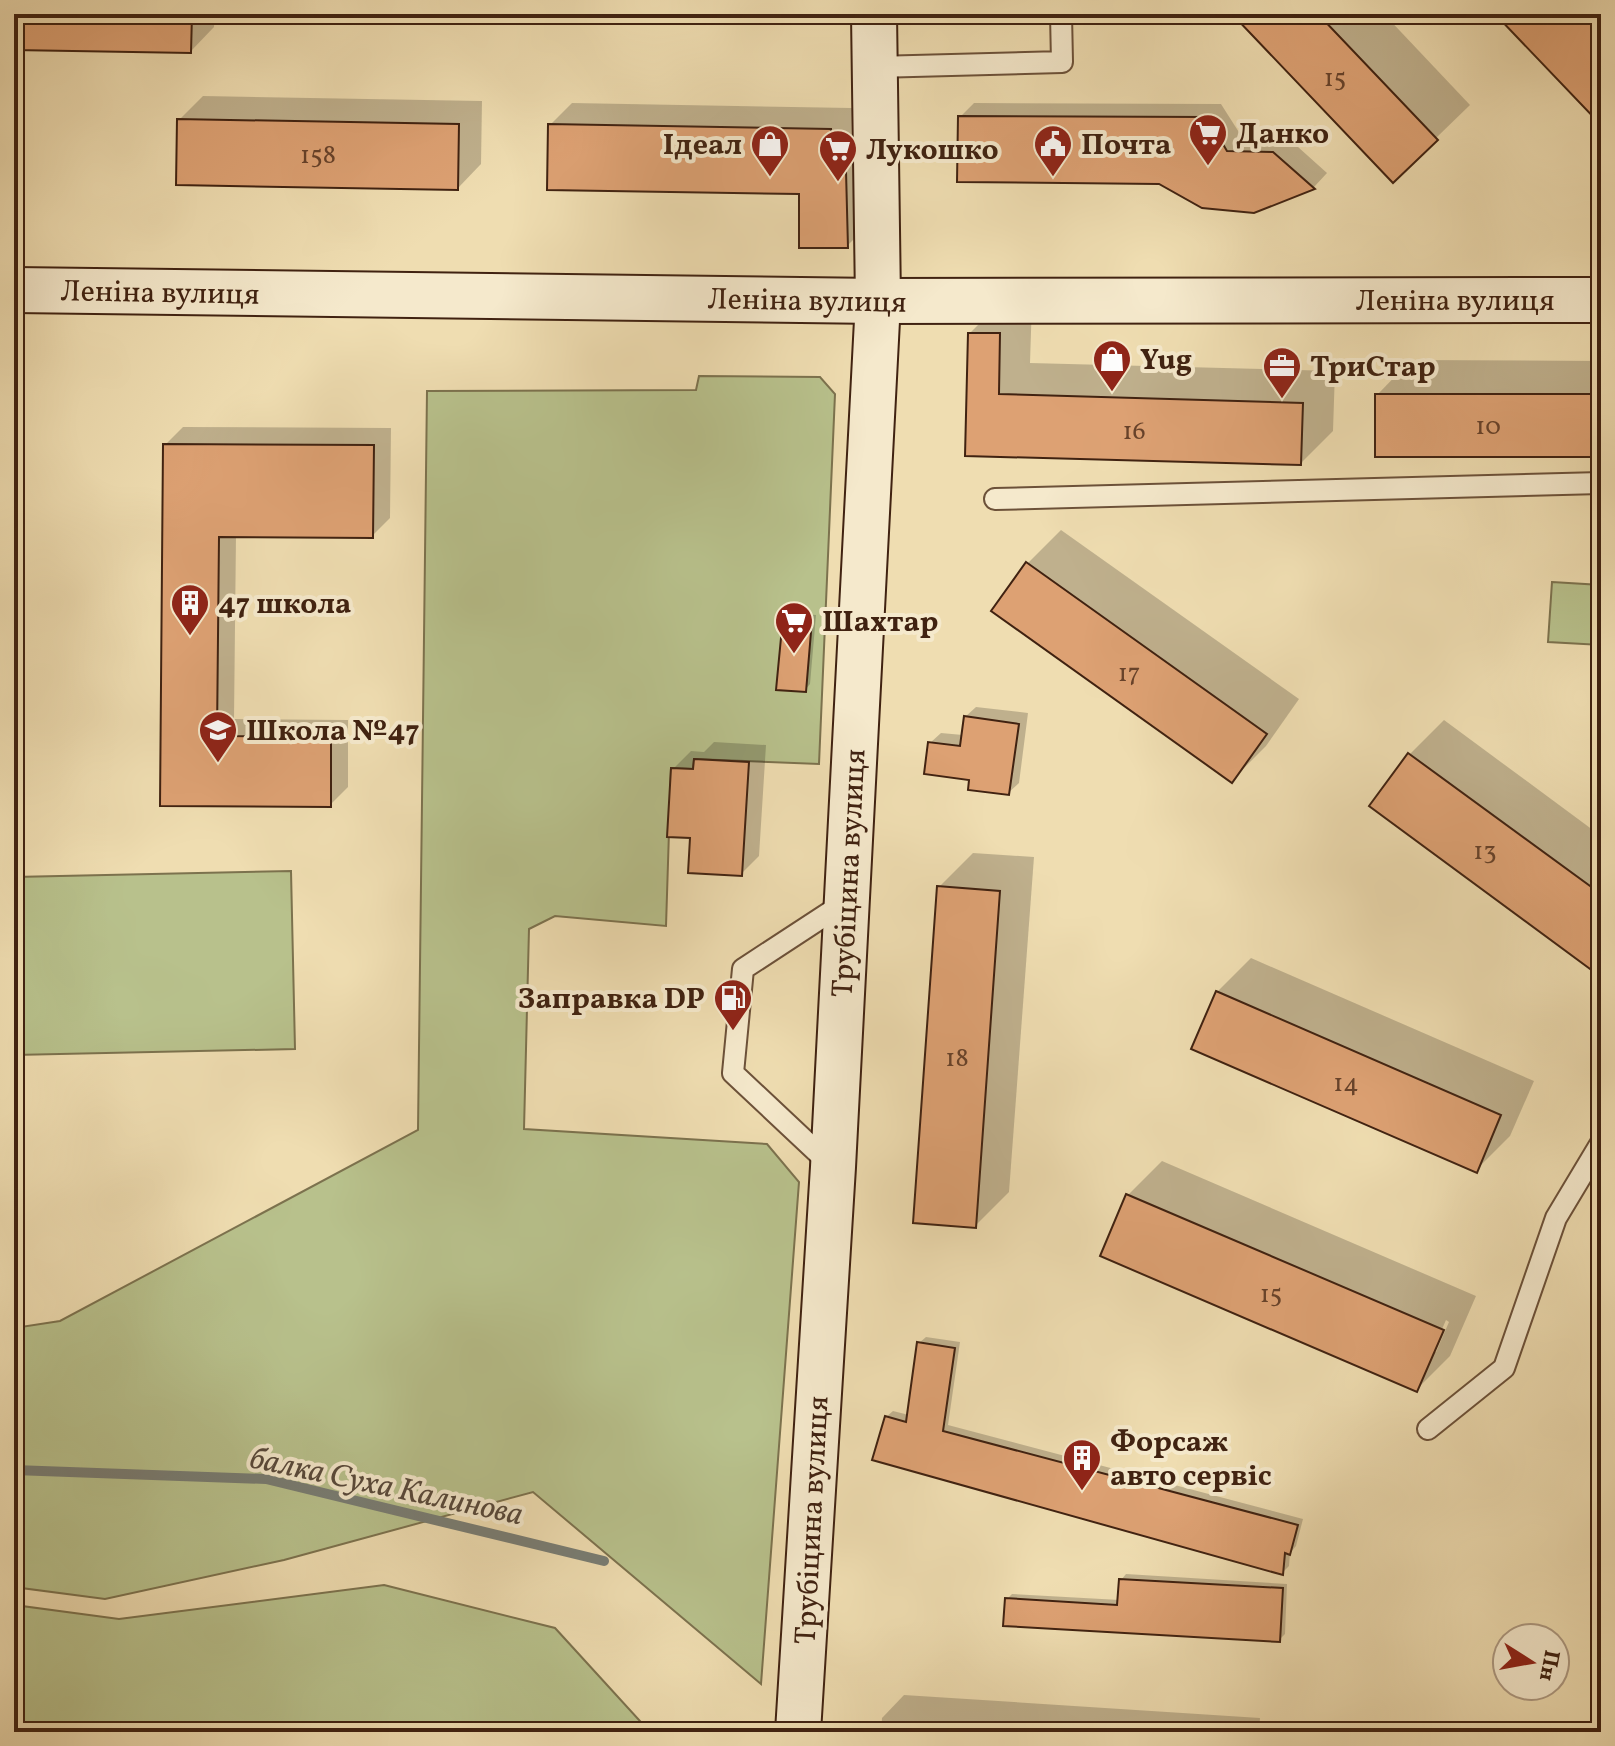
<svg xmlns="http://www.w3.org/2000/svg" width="1615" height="1746" viewBox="0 0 1615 1746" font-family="Vollkorn,serif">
	<rect width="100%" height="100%" fill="#efddb1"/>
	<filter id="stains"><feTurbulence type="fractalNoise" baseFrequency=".0025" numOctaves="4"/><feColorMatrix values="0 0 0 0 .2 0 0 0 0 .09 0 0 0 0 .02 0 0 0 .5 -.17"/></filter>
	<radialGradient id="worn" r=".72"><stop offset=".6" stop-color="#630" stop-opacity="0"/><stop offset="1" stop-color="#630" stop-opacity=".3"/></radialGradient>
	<g fill="#b8c18c" stroke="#7c724e" stroke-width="2">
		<path d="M 404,14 L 711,14 L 405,20 Z"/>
		<path d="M 699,376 L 820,377 L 835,394 L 819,764 L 694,759 L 693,769 L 671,768 L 666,926 L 555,916 L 529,929 L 524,1129 L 767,1144 L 799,1182 L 761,1684 L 533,1492 L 284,1560 L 105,1599 L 14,1587 L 14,1328 L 60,1321 L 418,1130 L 427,391 L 696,390 Z"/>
		<path d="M 1552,582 L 1601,585 L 1601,645 L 1548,642 Z"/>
		<path d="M 291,871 L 295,1049 L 14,1055 L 14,877 Z"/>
		<path d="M 384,1585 L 555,1628 L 650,1732 L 14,1732 L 14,1605 L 119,1619 Z"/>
	</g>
	<g fill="#0003" fill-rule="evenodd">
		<path d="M 14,14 L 215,14 L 214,27 L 191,51 L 14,48 Z"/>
		<path d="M 1235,14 L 1384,14 L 1470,105 L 1436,138 Z"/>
		<path d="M 1498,14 L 1601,14 L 1601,122 Z"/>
		<path d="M 203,96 L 482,101 L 481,164 L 458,188 L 179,120 Z"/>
		<path d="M 572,103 L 852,108 L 851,150 L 867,150 L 869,224 L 847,246 L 801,192 L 550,125 Z"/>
		<path d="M 974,103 L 1221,104 L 1242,137 L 1288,138 L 1327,173 L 1314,187 L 1254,211 L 960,117 Z"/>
		<path d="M 1002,301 L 1032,301 L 1030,363 L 1335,371 L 1333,431 L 1301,463 L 967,454 L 970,333 Z"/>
		<path d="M 1411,360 L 1601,361 L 1601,455 L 1377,395 Z"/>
		<path d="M 183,427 L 391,428 L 390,518 L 372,536 L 236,535 L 234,719 L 348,720 L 348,787 L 330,805 L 162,804 L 165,445 Z"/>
		<path d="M 1061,530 L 1299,699 L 1266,746 L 1232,780 L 1027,564 Z"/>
		<path d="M 790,613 L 816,615 L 810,684 L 805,690 L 784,618 Z"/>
		<path d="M 976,707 L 1028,713 L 1019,783 L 1008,793 L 971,778 L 930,743 L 941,733 L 963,735 L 965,717 Z"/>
		<path d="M 1444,720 L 1601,836 L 1601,974 L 1372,806 L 1410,754 Z"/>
		<path d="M 714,742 L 766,745 L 759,856 L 741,874 L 692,836 L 673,769 L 691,751 L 704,752 Z"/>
		<path d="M 973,853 L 1034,857 L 1009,1192 L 975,1226 L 939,887 Z"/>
		<path d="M 1251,958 L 1534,1081 L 1510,1136 L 1476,1170 L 1217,992 Z"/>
		<path d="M 1162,1161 L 1476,1296 L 1450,1356 L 1416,1390 L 1128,1195 ZM 1446,1320 L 1449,1322 L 1436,1352 L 1432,1352 Z"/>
		<path d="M 926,1337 L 960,1342 L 948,1425 L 1303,1519 L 1296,1546 L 1290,1553 L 1289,1566 L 1283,1572 L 886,1417 L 893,1411 L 909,1415 L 919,1343 Z"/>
		<path d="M 1126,1574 L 1287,1584 L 1285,1634 L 1279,1640 L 1007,1599 L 1012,1594 L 1120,1600 L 1121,1580 Z"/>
		<path d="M 904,1695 L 1260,1718 L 1259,1732 L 881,1732 L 882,1718 Z"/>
	</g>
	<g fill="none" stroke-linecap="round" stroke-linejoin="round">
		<path stroke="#787d74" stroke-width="10" d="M 14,1470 L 266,1479 L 604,1561"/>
	</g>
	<g fill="#dda173" stroke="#402211" stroke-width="2">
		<path d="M 14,14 L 192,14 L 191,53 L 14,50 Z"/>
		<path d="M 1232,14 L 1318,14 L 1438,140 L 1393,183 Z"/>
		<path d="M 1495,14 L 1589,14 L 1601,27 L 1601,125 Z"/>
		<path d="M 958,116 L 1207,117 L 1227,151 L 1273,152 L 1315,189 L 1254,213 L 1202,208 L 1159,184 L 957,182 Z"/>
		<path d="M 177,119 L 459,124 L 458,190 L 176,185 Z"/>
		<path d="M 548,124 L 831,129 L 830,171 L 846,171 L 848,248 L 799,248 L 799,194 L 547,190 Z"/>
		<path d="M 968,333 L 1000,333 L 999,394 L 1303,403 L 1301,465 L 965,456 Z"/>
		<rect x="1375" y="394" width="226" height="63"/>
		<path d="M 163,444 L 374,445 L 373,538 L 219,537 L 217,736 L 331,737 L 331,807 L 160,806 Z"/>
		<path d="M 1026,562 L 1267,734 L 1232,783 L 991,611 Z"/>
		<path d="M 783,617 L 812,620 L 806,692 L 776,690 Z"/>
		<path d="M 964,716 L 1019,724 L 1009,795 L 968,790 L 969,780 L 924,774 L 928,742 L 960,746 Z"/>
		<path d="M 1408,753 L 1601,894 L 1601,977 L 1369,806 Z"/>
		<path d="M 694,759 L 749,762 L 742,876 L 688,873 L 690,838 L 667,837 L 671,768 L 693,769 Z"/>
		<path d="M 937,886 L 1000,891 L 976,1228 L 913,1223 Z"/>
		<path d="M 1216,991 L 1501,1115 L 1477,1173 L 1191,1049 Z"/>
		<path d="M 1126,1194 L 1444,1330 L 1417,1392 L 1100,1256 Z"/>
		<path d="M 917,1342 L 955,1348 L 943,1431 L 1298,1525 L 1290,1555 L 1285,1553 L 1283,1575 L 872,1460 L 885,1416 L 906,1422 Z"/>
		<path d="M 1119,1579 L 1283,1588 L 1280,1642 L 1003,1626 L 1005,1598 L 1117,1605 Z"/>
	</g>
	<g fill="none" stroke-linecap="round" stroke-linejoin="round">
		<defs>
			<g id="lane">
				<path d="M 875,67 L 1062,62 L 1061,14"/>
				<path d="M 995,499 L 1601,483"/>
				<path d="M 832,1166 L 733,1073 L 743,969 L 847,901"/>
				<path d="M 1428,1429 L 1504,1368 L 1556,1218 L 1601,1143"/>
			</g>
			<g id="secondary">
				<path d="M 14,290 L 878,301 L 1601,300"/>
				<path d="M 798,1732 L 833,1167 L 878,301 L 874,14"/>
			</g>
		</defs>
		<use href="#lane" stroke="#6c5139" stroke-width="24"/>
		<use href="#secondary" stroke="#402211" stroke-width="48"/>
		<use href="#lane" stroke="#f5e9cc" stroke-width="20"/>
		<use href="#secondary" stroke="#f5e9cc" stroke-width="44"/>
	</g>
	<defs>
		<symbol id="supermarket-pin" viewBox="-11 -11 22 30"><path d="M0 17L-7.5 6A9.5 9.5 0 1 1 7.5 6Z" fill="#8f2418" stroke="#f5e9cc"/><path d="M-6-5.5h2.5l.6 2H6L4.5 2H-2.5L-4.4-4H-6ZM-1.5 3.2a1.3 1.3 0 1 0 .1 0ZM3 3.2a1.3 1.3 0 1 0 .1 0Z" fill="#fff"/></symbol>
		<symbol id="shop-pin" viewBox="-11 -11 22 30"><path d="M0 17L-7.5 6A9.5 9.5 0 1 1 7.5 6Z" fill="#8f2418" stroke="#f5e9cc"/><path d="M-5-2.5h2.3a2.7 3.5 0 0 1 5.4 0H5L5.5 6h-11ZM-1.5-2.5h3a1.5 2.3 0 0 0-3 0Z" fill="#fff"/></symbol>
		<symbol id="civic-pin" viewBox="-11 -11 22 30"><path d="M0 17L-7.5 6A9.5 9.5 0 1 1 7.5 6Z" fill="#8f2418" stroke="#f5e9cc"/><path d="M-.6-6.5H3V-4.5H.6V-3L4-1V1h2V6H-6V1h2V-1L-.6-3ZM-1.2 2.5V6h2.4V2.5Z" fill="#fff"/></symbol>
		<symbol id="office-pin" viewBox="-11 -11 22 30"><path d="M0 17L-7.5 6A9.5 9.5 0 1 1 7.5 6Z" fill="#8f2418" stroke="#f5e9cc"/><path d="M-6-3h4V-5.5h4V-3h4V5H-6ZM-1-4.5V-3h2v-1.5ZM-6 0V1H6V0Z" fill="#fff"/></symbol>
		<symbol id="building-pin" viewBox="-11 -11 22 30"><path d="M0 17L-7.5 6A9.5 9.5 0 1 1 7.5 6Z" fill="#8f2418" stroke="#f5e9cc"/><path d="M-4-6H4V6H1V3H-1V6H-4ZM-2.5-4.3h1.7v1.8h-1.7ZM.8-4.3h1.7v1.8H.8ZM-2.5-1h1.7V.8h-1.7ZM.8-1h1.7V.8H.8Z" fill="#fff"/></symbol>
		<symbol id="school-pin" viewBox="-11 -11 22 30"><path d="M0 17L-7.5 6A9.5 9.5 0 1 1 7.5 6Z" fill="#8f2418" stroke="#f5e9cc"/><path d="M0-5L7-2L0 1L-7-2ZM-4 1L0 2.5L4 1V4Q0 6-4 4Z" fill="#fff"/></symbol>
		<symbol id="fuel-pin" viewBox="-11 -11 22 30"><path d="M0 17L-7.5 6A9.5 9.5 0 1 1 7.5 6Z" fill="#8f2418" stroke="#f5e9cc"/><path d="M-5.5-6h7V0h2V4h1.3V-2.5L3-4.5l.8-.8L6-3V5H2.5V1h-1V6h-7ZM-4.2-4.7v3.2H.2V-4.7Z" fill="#fff"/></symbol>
	</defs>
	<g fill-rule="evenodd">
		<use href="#supermarket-pin" x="1186" y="111" width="44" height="60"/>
		<use href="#shop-pin" x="748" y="122" width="44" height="60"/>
		<use href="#civic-pin" x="1031" y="122" width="44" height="60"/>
		<use href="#supermarket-pin" x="816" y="127" width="44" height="60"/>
		<use href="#shop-pin" x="1090" y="337" width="44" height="60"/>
		<use href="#office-pin" x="1260" y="344" width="44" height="60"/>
		<use href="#building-pin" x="168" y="581" width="44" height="60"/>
		<use href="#supermarket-pin" x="772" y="599" width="44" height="60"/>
		<use href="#school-pin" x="196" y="708" width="44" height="60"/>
		<use href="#fuel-pin" x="711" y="976" width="44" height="60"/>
		<use href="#building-pin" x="1060" y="1436" width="44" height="60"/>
	</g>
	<g text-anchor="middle" stroke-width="8" stroke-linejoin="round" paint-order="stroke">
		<g font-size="26" fill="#67422a">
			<text x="1335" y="86">15</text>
			<text x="318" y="163">158</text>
			<text x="1488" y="434">10</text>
			<text x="1134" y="439">16</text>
			<text x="1129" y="681">17</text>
			<text x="1485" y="859">13</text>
			<text x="957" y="1066">18</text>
			<text x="1346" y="1091">14</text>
			<text x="1271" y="1302">15</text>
		</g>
		<g font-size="30" font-weight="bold" fill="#402211" stroke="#f5e9cc" text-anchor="start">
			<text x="1236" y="143">Данко</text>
			<text x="742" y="154" text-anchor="end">Ідеал</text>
			<text x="1081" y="154">Почта</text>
			<text x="866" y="159">Лукошко</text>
			<text x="1140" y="369">Yug</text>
			<text x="1310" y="376">ТриСтар</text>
			<text x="218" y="613">47 школа</text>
			<text x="822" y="631">Шахтар</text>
			<text x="246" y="740">Школа №47</text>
			<text x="705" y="1008" text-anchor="end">Заправка DP</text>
			<text x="1110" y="1451">Форсаж<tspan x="1110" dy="34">авто сервіс</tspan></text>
		</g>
		<g font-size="30" fill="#402211" stroke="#f5e9cc">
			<text transform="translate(160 292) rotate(1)" y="10">Леніна вулиця</text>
			<text transform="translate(807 300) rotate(1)" y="10">Леніна вулиця</text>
			<text x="1455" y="310">Леніна вулиця</text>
			<text transform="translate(848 873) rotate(-87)" y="10">Трубіцина вулиця</text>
			<text transform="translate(811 1520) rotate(-87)" y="10">Трубіцина вулиця</text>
		</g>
		<g font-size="32" font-style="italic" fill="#57483a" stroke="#f5e9cc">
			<text transform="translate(387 1485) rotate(12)" y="11">балка Суха Калинова</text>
		</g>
	</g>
	<rect width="1615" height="1746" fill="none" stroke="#efddb1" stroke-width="48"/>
	<rect x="16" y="16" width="1583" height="1714" fill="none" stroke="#402211" stroke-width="4"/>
	<rect x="24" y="24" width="1567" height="1698" fill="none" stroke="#402211" stroke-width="2"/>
	<g transform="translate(1531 1662) rotate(101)"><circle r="38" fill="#f5e9cc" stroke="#ad9981" stroke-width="2"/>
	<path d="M0-6L14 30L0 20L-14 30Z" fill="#8f2418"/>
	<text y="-12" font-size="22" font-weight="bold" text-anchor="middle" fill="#402211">Пн</text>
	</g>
	<rect width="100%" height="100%" filter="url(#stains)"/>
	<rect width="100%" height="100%" fill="url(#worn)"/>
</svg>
